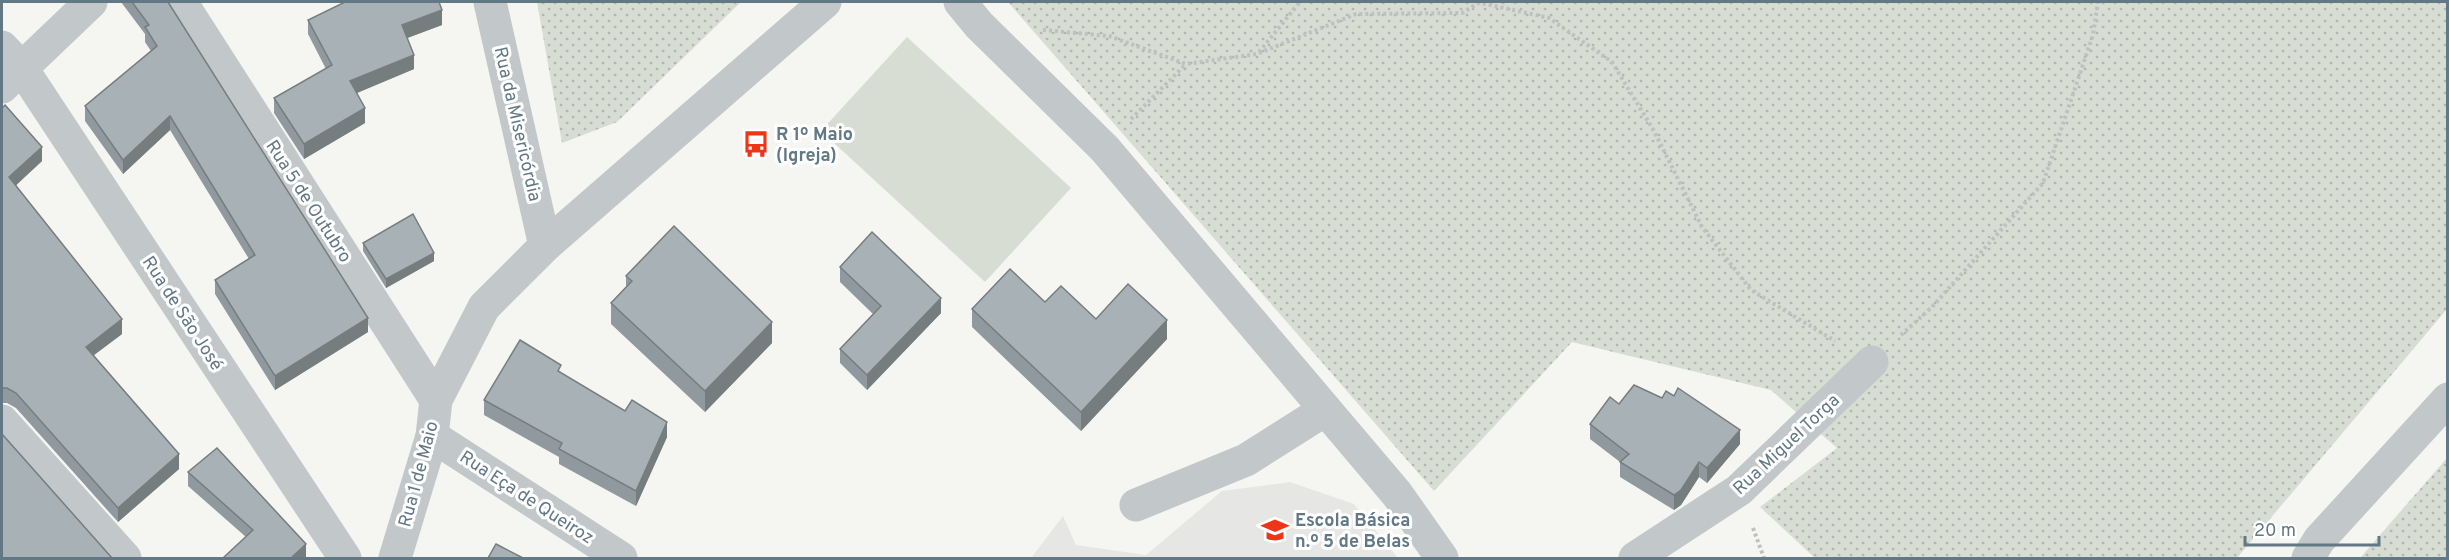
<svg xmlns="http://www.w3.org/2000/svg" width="2449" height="560" viewBox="0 0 2449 560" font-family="Overpass,sans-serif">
	<defs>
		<pattern id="grass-dots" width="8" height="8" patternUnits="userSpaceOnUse" patternTransform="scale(1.5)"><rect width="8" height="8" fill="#d7ddd2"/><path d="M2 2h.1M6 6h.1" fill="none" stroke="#b2b8b0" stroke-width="1.8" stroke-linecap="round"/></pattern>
	</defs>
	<rect width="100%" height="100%" fill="#f5f5f1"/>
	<path fill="#e6e6e4" d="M 1290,482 L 1354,504 L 1398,558 L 1031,558 L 1063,516 L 1076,545 L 1146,555 L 1222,491 Z"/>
	<g fill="url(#grass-dots)">
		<path d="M 537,2 L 741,2 L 617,122 L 562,143 Z"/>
		<path d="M 1008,2 L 2447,2 L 2447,309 L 2237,558 L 1815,558 L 1760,507 L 1837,448 L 1771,390 L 1572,342 L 1434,491 Z"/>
		<path d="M 2447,458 L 2447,558 L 2360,558 Z"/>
	</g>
	<path fill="#d7ddd2" d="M 907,37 L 1071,188 L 985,282 L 821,131 Z"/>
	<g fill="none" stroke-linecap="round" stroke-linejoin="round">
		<g stroke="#bec0c2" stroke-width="4" stroke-dasharray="3 3" stroke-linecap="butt">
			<path d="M 1477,2 L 1549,18 L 1612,62 L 1654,131 L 1702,227 L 1751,290 L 1835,341"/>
			<path d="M 1043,30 L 1109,36 L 1186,64 L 1257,54 L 1356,14 L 1462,13 L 1480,2"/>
			<path d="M 1259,52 L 1300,2"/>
			<path d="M 1131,119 L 1186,64"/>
			<path d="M 1901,335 L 1932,307 L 2043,183 L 2093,35 L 2098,2"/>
			<path d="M 1753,528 L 1764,558"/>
		</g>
		<g stroke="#c2c7c9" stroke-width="33">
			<path d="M 181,2 L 436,400"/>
			<path d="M 490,2 L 545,246"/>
			<path d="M 960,2 L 979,25 L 1105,149 L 1397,494 L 1442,558"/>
			<path d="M 2,47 L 21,67 L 345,558"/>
			<path d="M 2,87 L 91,2"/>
			<path d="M 2,421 L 125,558"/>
			<path d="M 432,436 L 621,558"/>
			<path d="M 1136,505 L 1246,460 L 1325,410"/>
			<path d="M 395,558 L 432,436 L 436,400 L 484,307 L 545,246 L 825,2"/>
			<path d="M 1635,558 L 1739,490 L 1872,362"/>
			<path d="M 2308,558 L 2319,540 L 2448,399"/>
		</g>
	</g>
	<g fill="#90999d">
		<path d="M 121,2 L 168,2 L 368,332 L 275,390 L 215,294 L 215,280 L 249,259 L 170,130 L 123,174 L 85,121 L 85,106 L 151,51 L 145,42 L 145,34 Z"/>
		<path d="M 308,20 L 442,25 L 407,38 L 414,69 L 356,93 L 365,123 L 304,159 L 274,113 L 274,98 L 326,69 L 308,34 Z"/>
		<path d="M 2,108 L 42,161 L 15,185 L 122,334 L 94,355 L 179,469 L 118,522 L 16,408 L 7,403 L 2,403 Z"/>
		<path d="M 363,243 L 434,261 L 386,288 L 363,251 Z"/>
		<path d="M 840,267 L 941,313 L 867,390 L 840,363 L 840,349 L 873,314 L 840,282 Z"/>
		<path d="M 626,276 L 772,343 L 705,412 L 611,324 L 611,303 L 626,287 Z"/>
		<path d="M 1045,302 L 1096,319 L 1167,339 L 1081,431 L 972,327 L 972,309 Z"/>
		<path d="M 561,373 L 667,437 L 636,506 L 559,464 L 559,457 L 484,415 L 484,400 Z"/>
		<path d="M 1619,404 L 1740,444 L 1707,483 L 1699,477 L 1681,505 L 1674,510 L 1620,477 L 1620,462 L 1590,439 L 1590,424 Z"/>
		<path d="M 188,472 L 306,558 L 246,537 L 188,486 Z"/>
	</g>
	<g fill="#767d7f">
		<path d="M 442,10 L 442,25 L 402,40 L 402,25 Z"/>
		<path d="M 414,55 L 414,69 L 350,96 L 350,81 Z"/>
		<path d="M 365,108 L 365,123 L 304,159 L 304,144 Z"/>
		<path d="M 170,116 L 170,130 L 123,174 L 123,160 Z"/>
		<path d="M 42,147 L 42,161 L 9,192 L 9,177 Z"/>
		<path d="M 434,253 L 434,261 L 386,288 L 386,279 Z"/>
		<path d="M 941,298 L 941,313 L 867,390 L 867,375 Z"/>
		<path d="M 368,318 L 368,332 L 275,390 L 275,376 Z"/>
		<path d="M 122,319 L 122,334 L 86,361 L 86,347 Z"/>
		<path d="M 1167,320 L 1167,339 L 1081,431 L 1081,412 Z"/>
		<path d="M 772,322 L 772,343 L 705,412 L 705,391 Z"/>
		<path d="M 667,422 L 667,437 L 636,506 L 636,491 Z"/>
		<path d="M 1740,430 L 1740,444 L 1707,483 L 1707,468 Z"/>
		<path d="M 179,454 L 179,469 L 118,522 L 118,508 Z"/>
		<path d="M 1699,462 L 1699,477 L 1681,505 L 1674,510 L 1674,495 Z"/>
		<path d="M 306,544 L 306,558 L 291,558 Z"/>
	</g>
	<g fill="#a8b2b6" stroke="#767d7f" stroke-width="1.5">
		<path d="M 132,2 L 168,2 L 368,318 L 275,376 L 215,280 L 255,255 L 170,116 L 123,160 L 85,106 L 157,46 L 145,27 L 149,25 Z"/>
		<path d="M 345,2 L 439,2 L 442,10 L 402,25 L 414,55 L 350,81 L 365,108 L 304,144 L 274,98 L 332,65 L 308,20 Z"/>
		<path d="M 5,105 L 42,147 L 9,177 L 122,319 L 86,347 L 179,454 L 118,508 L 16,393 L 7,388 L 2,388 L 2,108 Z"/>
		<path d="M 413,214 L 434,253 L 386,279 L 363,243 Z"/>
		<path d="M 674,226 L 772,322 L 705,391 L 611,303 L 632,281 L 626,276 Z"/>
		<path d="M 872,232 L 941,298 L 867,375 L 840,349 L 881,306 L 840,267 Z"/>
		<path d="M 1010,269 L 1045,302 L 1061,286 L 1096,319 L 1128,284 L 1167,320 L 1081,412 L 972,309 Z"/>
		<path d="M 520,340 L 561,365 L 558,371 L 625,411 L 632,400 L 667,422 L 636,491 L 559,449 L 562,443 L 484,400 Z"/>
		<path d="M 1634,385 L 1662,398 L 1666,391 L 1674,396 L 1678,388 L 1740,430 L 1707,468 L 1699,462 L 1681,490 L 1674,495 L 1620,462 L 1629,454 L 1590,424 L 1610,397 L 1619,404 Z"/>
		<path d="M 2,434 L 112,558 L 2,558 Z"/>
		<path d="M 217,448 L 306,544 L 291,558 L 223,558 L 253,530 L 188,472 Z"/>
		<path d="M 496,544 L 523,558 L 488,558 Z"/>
	</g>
	<defs>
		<symbol id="bus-bare" viewBox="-9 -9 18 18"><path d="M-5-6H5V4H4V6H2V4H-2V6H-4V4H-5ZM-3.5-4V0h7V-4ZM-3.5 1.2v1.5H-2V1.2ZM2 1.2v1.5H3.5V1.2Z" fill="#ee3518" stroke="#fff" stroke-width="2.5" paint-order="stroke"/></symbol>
		<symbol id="school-bare" viewBox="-9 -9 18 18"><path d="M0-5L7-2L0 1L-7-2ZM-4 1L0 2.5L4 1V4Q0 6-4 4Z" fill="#ee3518" stroke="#fff" stroke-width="2.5" paint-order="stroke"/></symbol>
	</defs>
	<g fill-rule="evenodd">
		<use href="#bus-bare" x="737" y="125" width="38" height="38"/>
		<use href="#school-bare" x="1256" y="511" width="38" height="38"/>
	</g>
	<g text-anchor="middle" stroke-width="6" stroke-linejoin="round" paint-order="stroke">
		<g font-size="18" fill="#627884" stroke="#fff">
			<text transform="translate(518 124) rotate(77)" y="6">Rua da Misericórdia</text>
			<text transform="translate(309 201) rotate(57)" y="6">Rua 5 de Outubro</text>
			<text transform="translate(183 313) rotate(57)" y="6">Rua de São José</text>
			<text transform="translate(1786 444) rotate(-43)" y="6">Rua Miguel Torga</text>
			<text transform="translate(418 474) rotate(-75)" y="6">Rua 1 de Maio</text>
			<text transform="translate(527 497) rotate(33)" y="6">Rua Eça de Queiroz</text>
		</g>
		<g font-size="18" font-weight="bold" fill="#627884" stroke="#fff" text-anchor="start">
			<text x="776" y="140">R 1º Maio<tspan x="776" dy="21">(Igreja)</tspan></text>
			<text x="1295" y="526">Escola Básica<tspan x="1295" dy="21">n.º 5 de Belas</tspan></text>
		</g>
	</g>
	<rect width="2449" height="560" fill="none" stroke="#627884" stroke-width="6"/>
	<path d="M2245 536v9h134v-9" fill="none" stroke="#627884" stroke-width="3"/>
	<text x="2254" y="536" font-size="18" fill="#627884" stroke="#ffffff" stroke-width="4.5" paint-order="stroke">20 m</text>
</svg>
